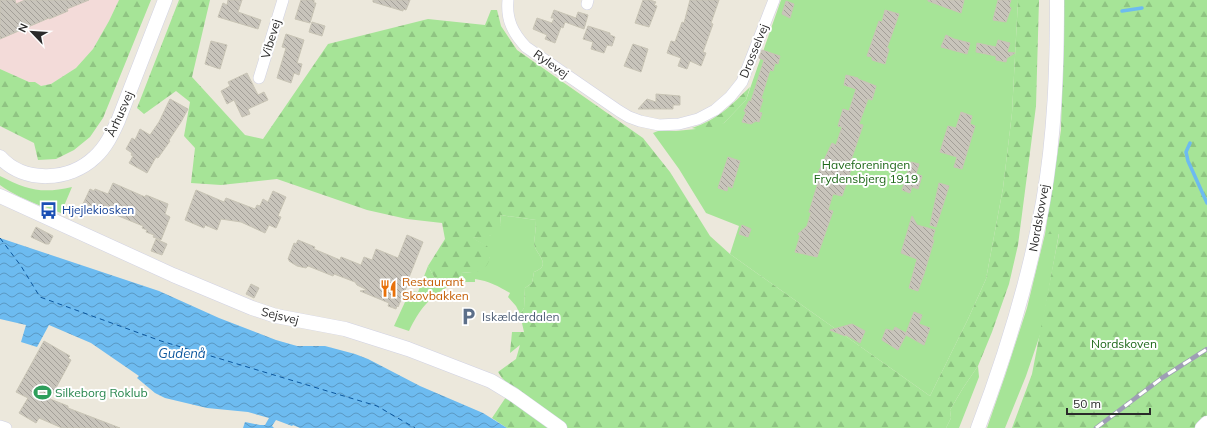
<svg xmlns="http://www.w3.org/2000/svg" width="1207" height="428" viewBox="0 0 1207 428" font-family="Mulish,sans-serif">
	<defs>
		<pattern id="forest-firs" width="22" height="20" patternUnits="userSpaceOnUse"><rect width="22" height="20" fill="#a6e497"/><path d="M5 1l3.5 6h-7zM16 11l3.5 6h-7z" fill="#8fc482"/></pattern>
		<pattern id="water-waves" width="16" height="10" patternUnits="userSpaceOnUse"><rect width="16" height="10" fill="#6dbbf0"/><path d="M0 5q4-4 8 0t8 0" fill="none" stroke="#5a98c3"/></pattern>
		<pattern id="building-back-hatch" width="6" height="6" patternUnits="userSpaceOnUse"><rect width="6" height="6" fill="#c8c4bb"/><path d="M-1 5l2 2M0 0l6 6M5-1l2 2" fill="none" stroke="#a39f98"/></pattern>
	</defs>
	<rect width="100%" height="100%" fill="#ece8dc"/>
	<path fill="#f3dbd9" d="M 0,0 L 119,0 L 109,21 L 93,49 L 76,68 L 51,84 L 41,86 L 35,82 L 29,82 L 0,69 Z"/>
	<g fill="#a6e497">
		<path d="M 781,0 L 1018,0 L 1012,113 L 1003,188 L 986,279 L 968,319 L 930,396 L 730,254 L 739,226 L 706,213 L 679,169 L 653,133 L 658,131 L 676,131 L 696,129 L 724,123 L 746,100 Z"/>
		<path d="M 0,176 C 27,190 42,194 72,187 L 61,213 L 45,207 L 46,206 L 42,204 L 41,206 C 27,200 12,194 0,185 Z"/>
		<path d="M 500,215 L 536,220 C 536,227 535,235 534,243 C 534,253 554,265 534,272 L 532,283 L 525,288 L 524,308 L 520,314 L 516,306 L 508,297 L 510,293 C 498,286 489,281 475,279 L 475,282 L 462,282 L 461,273 L 472,272 L 483,268 L 490,257 L 486,246 L 472,238 L 491,235 L 501,225 Z"/>
		<path d="M 1059,233 L 1041,332 L 1026,376 L 1005,428 L 987,428 L 1005,376 L 1027,308 L 1045,234 Z"/>
		<path d="M 428,266 L 438,284 L 451,285 C 430,296 419,310 409,331 L 394,326 L 410,291 L 418,292 Z"/>
		<path d="M 978,366 L 979,377 L 959,428 L 946,428 L 951,418 L 950,410 L 963,388 Z"/>
	</g>
	<g fill="url(#forest-firs)">
		<path d="M 119,0 L 151,0 L 103,118 L 90,137 L 74,150 L 56,159 L 38,160 L 34,143 L 0,126 L 0,69 L 29,82 L 35,82 L 41,86 L 51,84 L 76,68 L 93,49 L 109,21 Z"/>
		<path d="M 179,0 L 210,0 L 192,77 L 245,135 L 263,139 L 328,44 L 428,19 L 485,25 L 491,10 L 497,10 L 501,26 L 517,50 L 643,138 L 670,172 L 710,236 L 730,254 L 930,396 L 968,319 L 986,279 L 1003,188 L 1012,113 L 1018,0 L 1039,0 L 1036,106 L 1018,245 L 1009,284 L 992,332 L 978,366 L 963,388 L 950,410 L 951,418 L 946,428 L 507,428 L 492,418 L 512,388 L 502,378 L 498,372 L 516,359 L 520,345 L 510,353 L 512,332 L 524,332 L 520,314 L 524,308 L 525,288 L 532,283 L 534,272 C 554,265 534,253 534,243 C 535,235 536,227 536,220 L 500,215 C 500,218 501,222 501,225 C 499,237 482,237 473,238 C 477,241 483,243 487,246 C 493,252 490,264 483,269 C 477,273 468,272 461,273 L 462,282 L 451,285 L 438,284 L 428,266 L 445,239 L 442,223 L 407,219 L 367,210 L 277,179 L 221,185 L 191,183 L 195,148 L 184,136 L 190,102 L 176,91 L 144,114 L 137,108 Z"/>
		<path d="M 1064,0 L 1207,0 L 1207,428 L 1012,428 L 1032,374 L 1059,234 L 1045,234 L 1061,130 Z"/>
		<path d="M 750,87 L 746,100 L 724,123 L 708,132 L 692,128 C 719,119 730,106 750,87 Z"/>
	</g>
	<path fill="url(#water-waves)" d="M 0,238 L 159,291 L 219,318 L 276,340 L 297,346 L 325,346 L 355,354 L 368,359 L 420,386 L 483,413 L 507,428 L 300,428 L 293,425 L 292,426 L 276,420 L 272,426 L 274,428 L 243,428 L 245,422 L 260,425 L 265,425 L 269,418 L 248,412 L 207,408 L 165,398 L 155,393 L 137,378 L 139,376 L 91,343 L 49,325 L 37,347 L 21,342 L 26,325 L 0,319 Z"/>
	<g fill="none" stroke-linecap="round" stroke-linejoin="round">
		<g stroke="#6dbbf0" stroke-width="3.5">
			<path d="M 1122,11 L 1142,8"/>
			<path d="M 1190,143 L 1186,152 L 1188,161 L 1207,203"/>
		</g>
		<path stroke="#0b569d" stroke-width="1" stroke-dasharray="5 4" stroke-linecap="butt" d="M 0,238 L 21,266 L 40,297 L 161,341 L 377,406 L 415,428"/>
	</g>
	<g fill="url(#building-back-hatch)" stroke="#c8c4b5">
		<path d="M 0,0 L 15,0 L 16,4 L 25,0 L 89,0 L 67,9 L 68,11 L 49,19 L 49,18 L 0,39 Z"/>
		<path d="M 228,0 L 242,0 L 238,12 L 261,20 L 258,29 L 218,17 L 223,3 L 227,5 Z"/>
		<path d="M 301,0 L 314,0 L 314,3 L 316,3 L 310,23 L 295,19 Z"/>
		<path d="M 373,0 L 410,0 L 406,10 L 403,9 L 403,11 L 373,2 Z"/>
		<path d="M 643,0 L 650,0 L 656,2 L 654,5 L 657,6 L 649,27 L 635,23 Z"/>
		<path d="M 690,0 L 719,0 L 711,23 L 713,24 L 703,52 L 706,53 L 701,66 L 690,61 L 687,69 L 678,66 L 681,58 L 667,53 L 671,41 L 675,42 L 682,22 L 684,23 Z"/>
		<path d="M 928,0 L 964,0 L 961,13 L 928,1 Z"/>
		<path d="M 998,0 L 1011,0 L 1009,6 L 1011,8 L 1006,22 L 993,20 Z"/>
		<path d="M 786,1 L 794,4 L 790,18 L 782,14 Z"/>
		<path d="M 554,10 L 576,18 L 578,12 L 588,15 L 584,29 L 565,22 L 563,28 L 561,27 L 555,43 L 545,39 L 547,35 L 533,29 L 537,18 L 552,23 L 554,18 L 551,18 Z"/>
		<path d="M 885,10 L 899,14 L 887,48 L 889,49 L 885,64 L 872,60 L 872,57 L 867,56 L 879,21 L 882,22 Z"/>
		<path d="M 312,22 L 325,26 L 322,36 L 309,32 Z"/>
		<path d="M 588,26 L 610,33 L 610,35 L 615,37 L 612,46 L 607,45 L 604,53 L 591,49 L 593,42 L 583,39 Z"/>
		<path d="M 286,34 L 304,40 L 297,63 L 302,64 L 299,75 L 294,73 L 291,83 L 277,78 L 286,48 L 282,47 Z"/>
		<path d="M 946,35 L 954,39 L 970,43 L 967,54 L 941,47 Z"/>
		<path d="M 998,40 L 1010,43 L 1007,52 L 1015,53 L 1007,58 L 1006,62 L 996,60 L 996,56 L 976,52 L 977,43 L 996,47 Z"/>
		<path d="M 211,41 L 227,45 L 220,69 L 205,64 Z"/>
		<path d="M 633,44 L 648,49 L 641,72 L 624,66 Z"/>
		<path d="M 762,50 L 780,56 L 778,64 L 775,63 L 773,71 L 770,70 L 761,99 L 763,99 L 759,112 L 762,113 L 759,122 L 756,121 L 751,124 L 742,122 L 746,112 L 744,111 L 749,101 L 751,101 L 764,60 L 759,58 Z"/>
		<path d="M 247,73 L 258,95 L 264,92 L 268,100 L 248,109 L 250,114 L 242,117 L 234,100 L 227,104 L 221,91 L 230,86 L 228,82 Z"/>
		<path d="M 846,75 L 858,78 L 858,79 L 876,86 L 872,100 L 868,99 L 859,124 L 863,125 L 848,169 L 851,170 L 842,196 L 833,194 L 828,210 L 833,211 L 817,257 L 795,252 L 800,236 L 798,234 L 807,226 L 811,213 L 809,212 L 820,176 L 817,175 L 832,143 L 836,145 L 842,127 L 838,126 L 843,109 L 849,111 L 856,89 L 844,85 Z"/>
		<path d="M 656,94 L 680,96 L 680,105 L 673,105 L 673,109 L 638,109 L 647,99 L 656,102 Z"/>
		<path d="M 170,99 L 188,109 L 181,122 L 169,140 L 170,141 L 158,158 L 156,157 L 147,173 L 129,163 L 133,156 L 131,155 L 132,153 L 126,149 L 132,138 L 135,140 L 140,129 L 150,135 L 159,122 Z"/>
		<path d="M 961,112 L 972,116 L 970,124 L 975,126 L 962,169 L 954,167 L 957,157 L 940,152 L 948,126 L 956,128 Z"/>
		<path d="M 728,157 L 740,161 L 732,188 L 728,186 L 727,191 L 718,188 Z"/>
		<path d="M 911,162 L 919,164 L 916,174 L 922,176 L 918,189 L 912,187 L 910,193 L 902,190 Z"/>
		<path d="M 113,183 L 145,197 L 146,195 L 168,204 L 165,214 L 170,217 L 161,240 L 153,237 L 154,235 L 146,232 L 147,230 L 142,228 L 143,226 L 99,208 L 95,212 L 84,207 L 85,205 L 83,204 L 90,189 L 94,191 L 95,189 L 108,194 Z"/>
		<path d="M 939,183 L 949,186 L 936,227 L 930,225 Z"/>
		<path d="M 196,190 L 224,202 L 226,198 L 255,209 L 257,205 L 260,206 L 263,199 L 268,202 L 273,191 L 286,197 L 278,216 L 281,217 L 276,228 L 269,225 L 265,233 L 241,222 L 221,219 L 217,230 L 205,225 L 204,228 L 185,220 Z"/>
		<path d="M 912,216 L 917,225 L 935,230 L 932,240 L 934,240 L 924,274 L 918,291 L 909,288 L 917,259 L 901,253 Z"/>
		<path d="M 742,225 L 751,229 L 748,237 L 739,234 Z"/>
		<path d="M 36,227 L 53,236 L 49,244 L 46,244 L 31,237 Z"/>
		<path d="M 407,235 L 423,242 L 406,285 L 407,286 L 398,307 L 397,306 L 396,309 L 388,306 L 389,303 L 360,291 L 367,290 L 357,285 L 355,282 L 334,274 L 333,276 L 308,266 L 306,268 L 297,266 L 289,261 L 289,260 L 288,259 L 294,243 L 296,244 L 298,240 L 315,247 L 314,249 L 340,260 L 341,257 L 361,265 L 364,257 L 372,260 L 376,249 L 398,258 Z"/>
		<path d="M 156,239 L 167,244 L 162,255 L 151,251 Z"/>
		<path d="M 251,284 L 259,288 L 254,298 L 246,294 Z"/>
		<path d="M 914,312 L 922,315 L 919,324 L 930,328 L 924,345 L 906,335 L 898,350 L 882,340 L 886,329 L 893,331 L 895,327 L 906,333 Z"/>
		<path d="M 852,324 L 865,331 L 860,343 L 846,335 L 845,336 L 830,330 Z"/>
		<path d="M 44,341 L 70,356 L 68,358 L 71,360 L 50,399 L 68,406 L 68,408 L 120,428 L 62,428 L 39,418 L 36,423 L 19,413 L 28,398 L 16,392 Z"/>
	</g>
	<g fill="none" stroke-linecap="round" stroke-linejoin="round">
		<defs>
			<g id="minor">
				<path d="M 508,0 C 506,20 513,33 526,47 L 619,111 L 629,117 L 640,121 L 659,125 L 679,124 L 698,119 L 715,110 L 730,97 L 742,82 L 774,0"/>
				<path d="M 587,4 L 588,0"/>
				<path d="M 259,78 L 283,0"/>
				<path d="M 0,426 L 6,428"/>
			</g>
			<g id="tertiary">
				<path d="M 0,157 C 24,184 70,181 95,157 C 106,147 112,134 118,121 L 165,0"/>
				<path d="M 0,196 L 173,275 L 252,308 L 276,316 L 345,329 L 408,349 L 491,381 L 514,395 L 560,428"/>
				<path d="M 978,428 C 1006,354 1029,280 1043,202 C 1055,135 1057,67 1057,0"/>
				<path d="M 1202,428 L 1207,423"/>
			</g>
		</defs>
		<use href="#minor" stroke="#d1d2e3" stroke-width="12"/>
		<use href="#tertiary" stroke="#d1d2e3" stroke-width="15"/>
		<use href="#minor" stroke="#fff" stroke-width="11"/>
		<use href="#tertiary" stroke="#fff" stroke-width="14"/>
		<defs>
			<path id="rail" d="M 1096,428 L 1162,378 L 1207,349"/>
		</defs>
		<use href="#rail" stroke="#9e9eb5" stroke-width="4.5"/>
		<use href="#rail" stroke="#fff" stroke-width="3" stroke-dasharray="9" stroke-linecap="butt"/>
	</g>
	<defs>
		<symbol id="bus-bare" viewBox="-9 -9 18 18"><path d="M-5-6H5V4H4V6H2V4H-2V6H-4V4H-5ZM-3.5-4V0h7V-4ZM-3.5 1.2v1.5H-2V1.2ZM2 1.2v1.5H3.5V1.2Z" fill="#1a4fb4" stroke="#fff" stroke-width="2.5" paint-order="stroke"/></symbol>
		<symbol id="restaurant-bare" viewBox="-9 -9 18 18"><path d="M-5-6h1v4h1v-4h1v4h1v-4h1v5L-1.5 .5V6h-2V.5L-5-1ZM5-6V6H3V1.5H1.5Q1.5-4 5-6Z" fill="#e8710a" stroke="#fff" stroke-width="2.5" paint-order="stroke"/></symbol>
		<symbol id="parking-bare" viewBox="-9 -9 18 18"><path d="M-3.5-5.5H1a3.5 3.5 0 0 1 0 7H-1V5.5H-3.5ZM-1-3.4V-.6H.8a1.4 1.4 0 0 0 0-2.8Z" fill="#5c6f8a" stroke="#fff" stroke-width="2.5" paint-order="stroke"/></symbol>
		<symbol id="stadium-bare" viewBox="-9 -9 18 18"><path d="M0-5a6.5 5 0 1 0 0 10a6.5 5 0 1 0 0-10ZM-3.5-1.8h7v3.6h-7Z" fill="#2e9e5b" stroke="#fff" stroke-width="2.5" paint-order="stroke"/></symbol>
	</defs>
	<g fill-rule="evenodd">
		<use href="#bus-bare" x="36" y="198" width="25" height="25"/>
		<use href="#restaurant-bare" x="376" y="276" width="25" height="25"/>
		<use href="#parking-bare" x="456" y="304" width="25" height="25"/>
		<use href="#stadium-bare" x="30" y="380" width="25" height="25"/>
	</g>
	<g text-anchor="middle" stroke-width="4" stroke-linejoin="round" paint-order="stroke">
		<g font-size="12" fill="#2a2a2a" stroke="#fff">
			<text transform="translate(271 39) rotate(-73)" y="4">Vibevej</text>
			<text transform="translate(754 51) rotate(-68)" y="4">Drosselvej</text>
			<text transform="translate(551 64) rotate(35)" y="4">Rylevej</text>
			<text transform="translate(120 114) rotate(-66)" y="4">Århusvej</text>
			<text transform="translate(1039 218) rotate(-80)" y="4">Nordskovvej</text>
			<text transform="translate(280 316) rotate(14)" y="4">Sejsvej</text>
		</g>
		<g font-size="12" fill="#1e6819" stroke="#fff">
			<text x="866" y="169">Haveforeningen<tspan x="866" dy="14">Frydensbjerg 1919</tspan></text>
			<text x="1124" y="348">Nordskoven</text>
		</g>
		<g font-size="12" fill="#164399" stroke="#fff" text-anchor="start">
			<text x="62" y="214">Hjejlekiosken</text>
		</g>
		<g font-size="12" fill="#c56008" stroke="#fff" text-anchor="start">
			<text x="402" y="286">Restaurant<tspan x="402" dy="14">Skovbakken</tspan></text>
		</g>
		<g font-size="12" fill="#4e5e75" stroke="#fff" text-anchor="start">
			<text x="482" y="321">Iskælderdalen</text>
		</g>
		<g font-size="12" fill="#27864d" stroke="#fff" text-anchor="start">
			<text x="55" y="397">Silkeborg Roklub</text>
		</g>
		<g font-size="13" font-style="italic" fill="#0b569d" stroke="#fff">
			<text x="182" y="358">Gudenå</text>
		</g>
	</g>
	<g transform="translate(32 32) rotate(295)" stroke="#ffffff" stroke-width="3" paint-order="stroke">
	<path d="M0-3L7 15L0 10L-7 15Z" fill="#2a2a2a"/>
	<text y="-6" font-size="11" font-weight="bold" text-anchor="middle" fill="#2a2a2a">N</text>
	</g>
	<path d="M1067 408v6h83v-6" fill="none" stroke="#2a2a2a" stroke-width="2"/>
	<text x="1073" y="408" font-size="12" fill="#2a2a2a" stroke="#ffffff" stroke-width="3" paint-order="stroke">50 m</text>
</svg>
